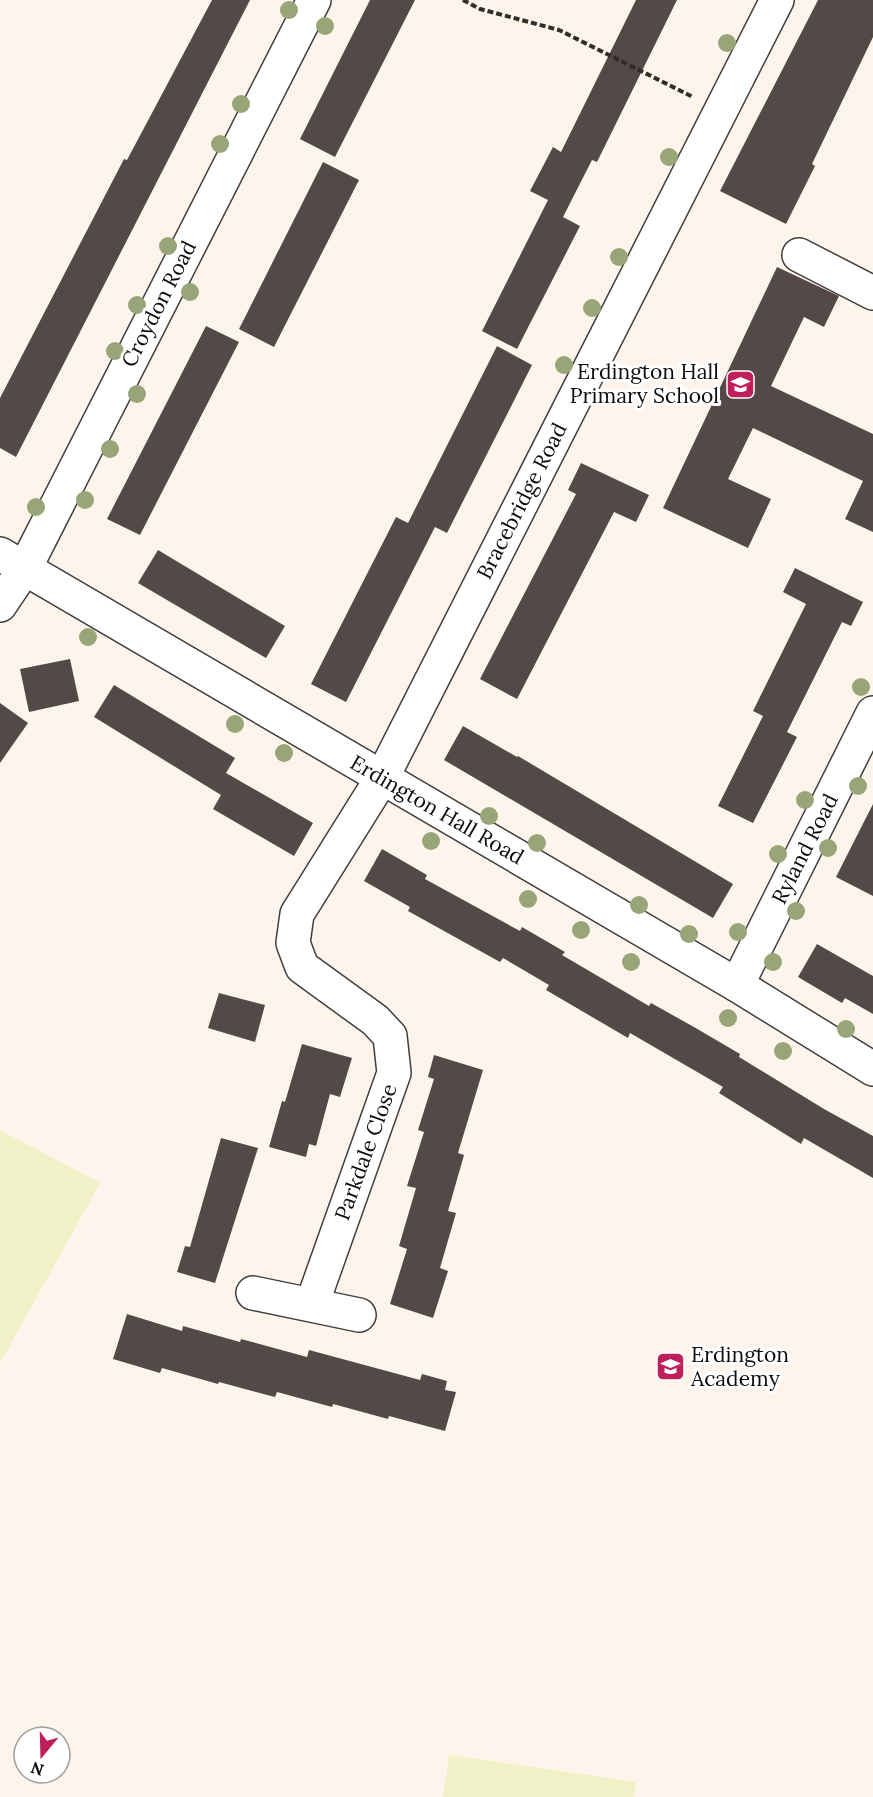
<svg xmlns="http://www.w3.org/2000/svg" width="873" height="1797" viewBox="0 0 873 1797" font-family="Lora,serif">
	<rect width="100%" height="100%" fill="#fff4eb"/>
	<g fill="#f0f1c6">
		<path d="M 0,1130 L 100,1183 L 0,1363 Z"/>
		<path d="M 449,1755 L 636,1782 L 634,1797 L 443,1797 Z"/>
	</g>
	<g fill="#554948">
		<path d="M 212,0 L 250,0 L 16,457 L 0,448 L 0,398 L 124,159 L 127,160 Z"/>
		<path d="M 370,0 L 415,0 L 335,157 L 300,139 Z"/>
		<path d="M 636,0 L 677,0 L 597,162 L 592,160 L 563,217 L 580,226 L 517,349 L 482,331 L 548,200 L 530,191 L 553,147 L 561,152 Z"/>
		<path d="M 818,0 L 873,0 L 873,37 L 812,164 L 815,166 L 786,224 L 720,191 Z"/>
		<path d="M 323,162 L 359,180 L 274,347 L 239,329 Z"/>
		<path d="M 777,267 L 839,296 L 824,327 L 804,317 L 771,386 L 873,434 L 873,532 L 845,519 L 863,481 L 753,428 L 728,479 L 771,499 L 748,548 L 663,508 Z"/>
		<path d="M 206,326 L 239,342 L 140,535 L 107,519 Z"/>
		<path d="M 497,346 L 532,365 L 447,533 L 435,527 L 346,702 L 311,684 L 396,517 L 408,523 Z"/>
		<path d="M 581,463 L 649,495 L 636,522 L 614,512 L 517,699 L 480,679 L 576,494 L 568,490 Z"/>
		<path d="M 158,550 L 285,626 L 266,658 L 138,583 Z"/>
		<path d="M 795,568 L 863,602 L 851,626 L 842,622 L 787,732 L 797,737 L 753,823 L 718,806 L 763,716 L 753,711 L 806,604 L 783,592 Z"/>
		<path d="M 70,659 L 79,701 L 29,712 L 20,669 Z"/>
		<path d="M 114,685 L 235,758 L 226,773 L 313,823 L 294,856 L 213,809 L 221,795 L 94,717 Z"/>
		<path d="M 0,703 L 28,723 L 0,763 Z"/>
		<path d="M 463,726 L 517,757 L 518,756 L 733,884 L 713,918 L 444,760 Z"/>
		<path d="M 873,804 L 873,896 L 836,877 Z"/>
		<path d="M 382,849 L 427,875 L 425,879 L 520,931 L 522,927 L 565,952 L 562,955 L 649,1006 L 651,1003 L 694,1027 L 740,1054 L 739,1057 L 824,1109 L 873,1136 L 873,1178 L 804,1138 L 801,1144 L 719,1093 L 723,1087 L 630,1033 L 628,1038 L 546,990 L 549,985 L 503,958 L 500,962 L 408,911 L 410,907 L 364,881 Z"/>
		<path d="M 817,944 L 873,976 L 873,1014 L 845,998 L 842,1003 L 798,977 Z"/>
		<path d="M 219,993 L 265,1005 L 255,1042 L 208,1028 Z"/>
		<path d="M 302,1044 L 352,1058 L 340,1097 L 330,1094 L 316,1146 L 309,1144 L 306,1157 L 269,1147 L 282,1101 L 285,1102 Z"/>
		<path d="M 434,1055 L 483,1070 L 458,1153 L 464,1155 L 448,1211 L 456,1213 L 440,1268 L 448,1271 L 433,1318 L 390,1304 L 407,1249 L 399,1246 L 416,1188 L 407,1186 L 424,1132 L 418,1130 L 434,1079 L 428,1077 Z"/>
		<path d="M 221,1138 L 258,1148 L 215,1283 L 177,1272 L 185,1246 L 190,1247 Z"/>
		<path d="M 127,1314 L 182,1331 L 183,1326 L 240,1342 L 241,1339 L 307,1357 L 309,1350 L 420,1380 L 422,1374 L 447,1381 L 445,1390 L 456,1392 L 445,1431 L 389,1416 L 388,1419 L 333,1404 L 332,1407 L 277,1392 L 275,1397 L 219,1382 L 218,1384 L 162,1368 L 160,1373 L 113,1359 Z"/>
	</g>
	<g fill="none" stroke-linecap="round" stroke-linejoin="round">
		<defs>
			<g id="minor">
				<path d="M 799,255 L 873,293"/>
				<path d="M 0,554 L 737,985 L 873,1069"/>
				<path d="M 0,605 L 25,568 L 314,0"/>
				<path d="M 737,985 L 873,713"/>
				<path d="M 253,1293 L 359,1315"/>
				<path d="M 312,1304 L 394,1073 L 390,1036 L 375,1020 L 302,967 L 293,943 L 297,914 L 382,778 L 777,0"/>
			</g>
		</defs>
		<use href="#minor" stroke="#3f3f3f" stroke-width="36"/>
		<path stroke="#2e2e2e" stroke-width="4" stroke-dasharray="6 3" stroke-linecap="butt" d="M 463,0 L 480,9 L 559,30 L 693,97"/>
		<use href="#minor" stroke="#fff" stroke-width="33"/>
	</g>
	<g fill="#97a579">
		<circle cx="289" cy="10" r="9"/>
		<circle cx="325" cy="26" r="9"/>
		<circle cx="727" cy="43" r="9"/>
		<circle cx="241" cy="104" r="9"/>
		<circle cx="220" cy="144" r="9"/>
		<circle cx="669" cy="157" r="9"/>
		<circle cx="168" cy="246" r="9"/>
		<circle cx="619" cy="257" r="9"/>
		<circle cx="190" cy="292" r="9"/>
		<circle cx="137" cy="305" r="9"/>
		<circle cx="592" cy="308" r="9"/>
		<circle cx="115" cy="351" r="9"/>
		<circle cx="564" cy="365" r="9"/>
		<circle cx="137" cy="394" r="9"/>
		<circle cx="110" cy="449" r="9"/>
		<circle cx="85" cy="500" r="9"/>
		<circle cx="36" cy="507" r="9"/>
		<circle cx="88" cy="637" r="9"/>
		<circle cx="861" cy="687" r="9"/>
		<circle cx="235" cy="724" r="9"/>
		<circle cx="284" cy="753" r="9"/>
		<circle cx="858" cy="786" r="9"/>
		<circle cx="805" cy="800" r="9"/>
		<circle cx="489" cy="816" r="9"/>
		<circle cx="431" cy="841" r="9"/>
		<circle cx="537" cy="843" r="9"/>
		<circle cx="828" cy="848" r="9"/>
		<circle cx="778" cy="854" r="9"/>
		<circle cx="528" cy="899" r="9"/>
		<circle cx="639" cy="905" r="9"/>
		<circle cx="796" cy="911" r="9"/>
		<circle cx="581" cy="930" r="9"/>
		<circle cx="738" cy="932" r="9"/>
		<circle cx="689" cy="934" r="9"/>
		<circle cx="631" cy="962" r="9"/>
		<circle cx="773" cy="962" r="9"/>
		<circle cx="728" cy="1018" r="9"/>
		<circle cx="846" cy="1029" r="9"/>
		<circle cx="783" cy="1051" r="9"/>
	</g>
	<defs>
		<symbol id="school-square" viewBox="-11 -11 22 22"><rect x="-9" y="-9" width="18" height="18" rx="4" fill="#bf205c" stroke="#fff"/><path d="M0-5L7-2L0 1L-7-2ZM-4 1L0 2.5L4 1V4Q0 6-4 4Z" fill="#fff"/></symbol>
	</defs>
	<g fill-rule="evenodd">
		<use href="#school-square" x="724" y="368" width="33" height="33"/>
		<use href="#school-square" x="654" y="1350" width="33" height="33"/>
	</g>
	<g text-anchor="middle" stroke-width="6" stroke-linejoin="round" paint-order="stroke">
		<g font-size="21" fill="#0c0c0c" stroke="#fff">
			<text transform="translate(159 304) rotate(-63)" y="7">Croydon Road</text>
			<text transform="translate(522 501) rotate(-63)" y="7">Bracebridge Road</text>
			<text transform="translate(437 810) rotate(30)" y="7">Erdington Hall Road</text>
			<text transform="translate(805 849) rotate(-63)" y="7">Ryland Road</text>
			<text transform="translate(366 1152) rotate(-70)" y="7">Parkdale Close</text>
		</g>
		<g font-size="21" fill="#0c0c0c" stroke="#fff" text-anchor="end">
			<text x="719" y="379">Erdington Hall<tspan x="719" dy="24">Primary School</tspan></text>
			<text x="691" y="1362" text-anchor="start">Erdington<tspan x="691" dy="24">Academy</tspan></text>
		</g>
	</g>
	<g transform="translate(42 1755) rotate(199)"><circle r="28" fill="#ffffff" stroke="#9e9e9e" stroke-width="1.5"/>
	<path d="M0-4.5L10 22L0 15L-10 22Z" fill="#bf205c"/>
	<text y="-9" font-size="16" font-weight="bold" text-anchor="middle" fill="#0c0c0c">N</text>
	</g>
</svg>
